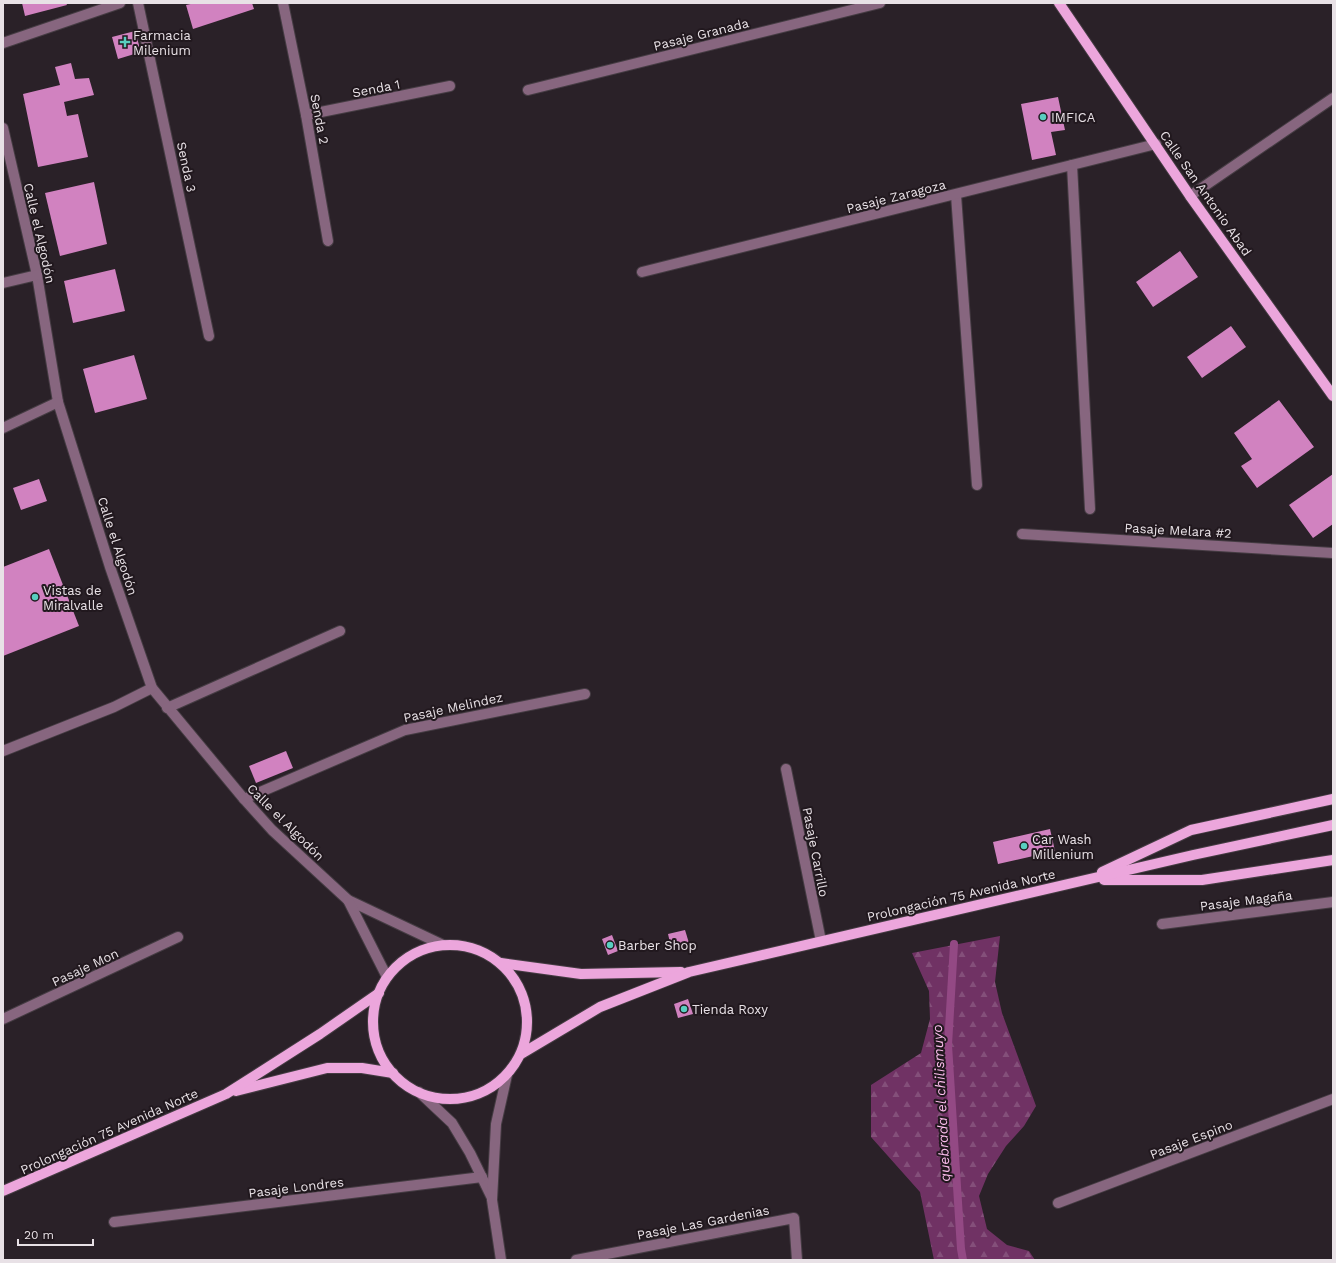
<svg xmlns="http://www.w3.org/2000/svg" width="1336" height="1263" viewBox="0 0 1336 1263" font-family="'Work Sans',sans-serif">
	<defs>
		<pattern id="forest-firs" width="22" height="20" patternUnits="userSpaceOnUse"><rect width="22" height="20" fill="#703264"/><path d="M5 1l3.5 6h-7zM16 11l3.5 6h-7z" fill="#844f7a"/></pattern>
	</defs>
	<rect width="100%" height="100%" fill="#2a2128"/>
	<path fill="url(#forest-firs)" d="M 1000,936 L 995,982 L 1002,1013 L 1036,1106 L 1024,1126 L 1006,1146 L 988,1174 L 979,1196 L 987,1229 L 1007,1245 L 1029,1251 L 1035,1260 L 934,1260 L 920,1192 L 871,1137 L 871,1085 L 921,1053 L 930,1019 L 929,991 L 912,953 Z"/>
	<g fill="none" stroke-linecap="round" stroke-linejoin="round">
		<path stroke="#934984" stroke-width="8" d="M 954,944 L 948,1045 L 961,1249 L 963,1260"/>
	</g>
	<g fill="#d182c0">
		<path d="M 22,3 L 66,3 L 67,5 L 25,16 Z"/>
		<path d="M 195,3 L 252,3 L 254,9 L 193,29 L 186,5 Z"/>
		<path d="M 135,31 L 141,52 L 118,59 L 112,37 Z"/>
		<path d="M 71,63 L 75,79 L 89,78 L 94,95 L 64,102 L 67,116 L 78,114 L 88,157 L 38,167 L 23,94 L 60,85 L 55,67 Z"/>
		<path d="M 1058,97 L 1065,130 L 1051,132 L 1056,155 L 1032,160 L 1021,104 Z"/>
		<path d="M 94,182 L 107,244 L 60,256 L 45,193 Z"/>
		<path d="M 1180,251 L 1198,277 L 1153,307 L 1136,282 Z"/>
		<path d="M 115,269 L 125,311 L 73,323 L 64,281 Z"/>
		<path d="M 1231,326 L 1246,347 L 1202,378 L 1187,357 Z"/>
		<path d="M 134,355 L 147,399 L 95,413 L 83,369 Z"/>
		<path d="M 1279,400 L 1314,447 L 1257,488 L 1241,466 L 1252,459 L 1234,433 Z"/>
		<path d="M 1333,474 L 1333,524 L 1313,538 L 1289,505 Z"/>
		<path d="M 39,479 L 47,501 L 21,510 L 13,488 Z"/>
		<path d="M 49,549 L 79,626 L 3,656 L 3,567 Z"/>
		<path d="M 286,751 L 293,768 L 256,783 L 249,766 Z"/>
		<path d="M 1050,829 L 1055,851 L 998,864 L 993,842 Z"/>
		<path d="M 685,930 L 689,943 L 671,947 L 668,934 Z"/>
		<path d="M 612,935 L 618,951 L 608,955 L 602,939 Z"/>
		<path d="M 688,999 L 693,1014 L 678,1018 L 674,1004 Z"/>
	</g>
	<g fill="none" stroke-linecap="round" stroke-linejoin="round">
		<defs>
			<g id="minor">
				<path d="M 138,3 L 209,336"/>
				<path d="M 283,3 L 306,115 L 328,241"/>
				<path d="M 3,43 L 120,3"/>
				<path d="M 528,90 L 880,3"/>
				<path d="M 306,115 L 450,86"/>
				<path d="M 3,128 L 37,275 L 58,402 L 110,567 L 152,688 L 244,799 L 272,830 L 348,900 L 443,945"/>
				<path d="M 1072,165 L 1090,509"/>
				<path d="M 956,195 L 977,485"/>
				<path d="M 1190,196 L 1333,98"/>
				<path d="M 642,272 L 1156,144"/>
				<path d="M 3,283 L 37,275"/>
				<path d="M 3,428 L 58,402"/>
				<path d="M 1022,534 L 1333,553"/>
				<path d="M 167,708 L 340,631"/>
				<path d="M 3,751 L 114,707 L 152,688"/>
				<path d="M 786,769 L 821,941"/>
				<path d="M 244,799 L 405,730 L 585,694"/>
				<path d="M 348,900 L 387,977"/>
				<path d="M 1162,924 L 1333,902"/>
				<path d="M 3,1019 L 178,937"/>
				<path d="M 419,1092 L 452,1123 L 470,1153 L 492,1198"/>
				<path d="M 1058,1203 L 1333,1099"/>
				<path d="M 114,1222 L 482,1177"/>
				<path d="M 501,1260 L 492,1200 L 496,1124 L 507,1075"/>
				<path d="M 576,1260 L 794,1218 L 797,1260"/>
			</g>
			<g id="major">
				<path d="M 1059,3 L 1190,196 L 1333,396"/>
				<path d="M 1102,872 L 1191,830 L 1333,799"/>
				<path d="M 1104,880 L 1202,880 L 1333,860"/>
				<circle cx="450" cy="1022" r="77"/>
				<path d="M 501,963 L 581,974 L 681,972"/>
				<path d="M 521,1054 L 600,1007 L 689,972 L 1193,855 L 1333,825"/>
				<path d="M 236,1091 L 327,1068 L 362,1068 L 393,1073"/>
				<path d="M 3,1191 L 226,1094 L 320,1034 L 379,993"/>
			</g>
		</defs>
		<use href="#minor" stroke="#453c43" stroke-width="12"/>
		<use href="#major" stroke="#453c43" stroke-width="12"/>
		<use href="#minor" stroke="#87667f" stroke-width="10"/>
		<use href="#major" stroke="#eca6dc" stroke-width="10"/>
	</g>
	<g fill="#58cec0" stroke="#21181e" stroke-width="1.5">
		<path d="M123 36h4v4h4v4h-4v4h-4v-4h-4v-4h4z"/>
		<circle cx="1043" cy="117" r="4"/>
		<circle cx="35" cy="597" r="4"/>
		<circle cx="1024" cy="846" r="4"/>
		<circle cx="610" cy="945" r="4"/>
		<circle cx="684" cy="1009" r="4"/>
	</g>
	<g text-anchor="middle" stroke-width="4" stroke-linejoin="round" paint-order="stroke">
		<g font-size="13" fill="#e8e1e6" stroke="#21181e">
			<text transform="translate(701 34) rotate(-14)" y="5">Pasaje Granada</text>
			<text transform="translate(376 88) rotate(-11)" y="5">Senda 1</text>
			<text transform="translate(320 119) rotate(79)" y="5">Senda 2</text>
			<text transform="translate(187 167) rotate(78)" y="5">Senda 3</text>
			<text transform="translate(1206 193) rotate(55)" y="5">Calle San Antonio Abad</text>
			<text transform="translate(896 196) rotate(-14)" y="5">Pasaje Zaragoza</text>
			<text transform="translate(40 233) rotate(77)" y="5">Calle el Algodón</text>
			<text transform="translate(1178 530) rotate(3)" y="5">Pasaje Melara #2</text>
			<text transform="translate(118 546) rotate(72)" y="5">Calle el Algodón</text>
			<text transform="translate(453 707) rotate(-12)" y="5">Pasaje Melindez</text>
			<text transform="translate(286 822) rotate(45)" y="5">Calle el Algodón</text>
			<text transform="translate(816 852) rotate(79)" y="5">Pasaje Carrillo</text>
			<text transform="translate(961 895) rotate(-13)" y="5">Prolongación 75 Avenida Norte</text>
			<text transform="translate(1246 900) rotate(-7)" y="5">Pasaje Magaña</text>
			<text transform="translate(85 967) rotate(-25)" y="5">Pasaje Mon</text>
			<text transform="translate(109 1131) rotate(-24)" y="5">Prolongación 75 Avenida Norte</text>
			<text transform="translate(1191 1139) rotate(-21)" y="5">Pasaje Espino</text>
			<text transform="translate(296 1187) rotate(-7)" y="5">Pasaje Londres</text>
			<text transform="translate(703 1222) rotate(-11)" y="5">Pasaje Las Gardenias</text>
		</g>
		<g font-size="13" fill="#e8e1e6" stroke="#21181e" text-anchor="start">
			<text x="133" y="40">Farmacia<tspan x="133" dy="15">Milenium</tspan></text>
			<text x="1051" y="122">IMFICA</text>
			<text x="43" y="595">Vistas de<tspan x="43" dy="15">Miralvalle</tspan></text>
			<text x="1032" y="844">Car Wash<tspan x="1032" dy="15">Millenium</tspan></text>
			<text x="618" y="950">Barber Shop</text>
			<text x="692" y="1014">Tienda Roxy</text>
		</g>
		<g font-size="14" font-style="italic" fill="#fcbded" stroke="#21181e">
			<text transform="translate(941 1103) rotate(-93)" y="5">quebrada el chilismuyo</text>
		</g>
	</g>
	<rect width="1336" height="1263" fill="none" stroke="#e8e1e6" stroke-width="8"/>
	<path d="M18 1239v6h75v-6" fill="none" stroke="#e8e1e6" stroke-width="2"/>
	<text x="24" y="1239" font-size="12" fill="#e8e1e6" stroke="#21181e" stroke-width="3" paint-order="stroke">20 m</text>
</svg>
